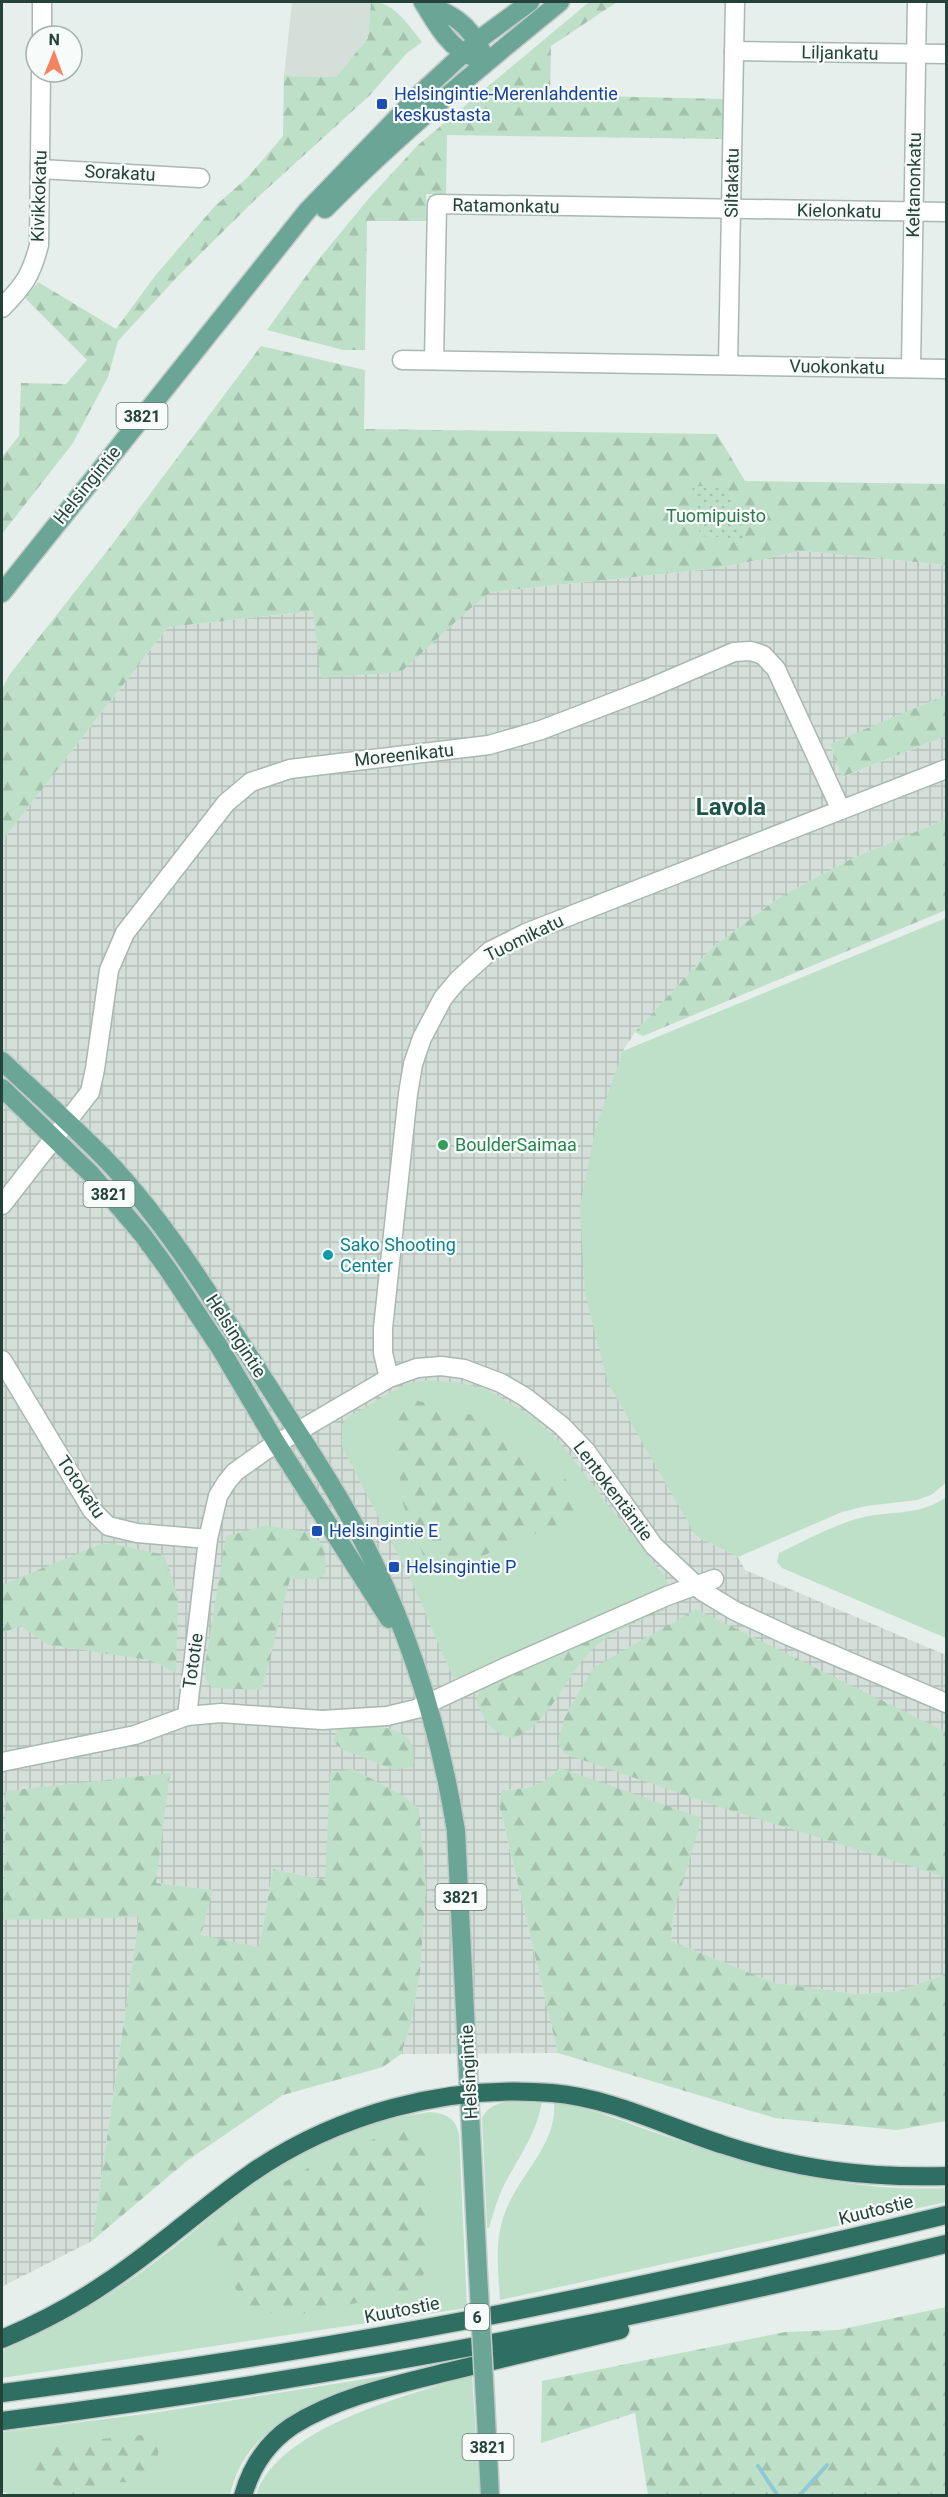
<svg xmlns="http://www.w3.org/2000/svg" width="948" height="2497" viewBox="0 0 948 2497" font-family="Roboto,sans-serif">
	<defs>
		<pattern id="industrial-grid" width="8" height="8" patternUnits="userSpaceOnUse" patternTransform="scale(1.5)"><rect width="8" height="8" fill="#d4dfda"/><path d="M0 4h8M4 0v8" fill="none" stroke="#b6c1bc"/></pattern>
		<pattern id="forest-firs" width="22" height="20" patternUnits="userSpaceOnUse" patternTransform="scale(1.5)"><rect width="22" height="20" fill="#bfe0c8"/><path d="M5 1l3.5 6h-7zM16 11l3.5 6h-7z" fill="#a4c1ad"/></pattern>
		<pattern id="park-dots" width="8" height="8" patternUnits="userSpaceOnUse" patternTransform="scale(1.5)"><rect width="8" height="8" fill="#bfe0c8"/><path d="M2 2h.1M6 6h.1" fill="none" stroke="#a4c1ad" stroke-width="1.8" stroke-linecap="round"/></pattern>
	</defs>
	<rect width="100%" height="100%" fill="#e6efeb"/>
	<path fill="#d4dfda" d="M 292,2 L 371,2 L 368,38 L 336,77 L 284,76 Z"/>
	<path fill="url(#industrial-grid)" d="M 802,551 L 946,565 L 946,695 L 830,745 L 843,777 L 946,736 L 946,819 L 851,859 L 780,897 L 714,946 L 635,1032 L 623,1051 L 696,1536 L 738,1557 L 745,1570 L 946,1655 L 946,1974 L 899,1991 L 856,1994 L 775,1983 L 671,1941 L 674,1911 L 560,1768 L 542,1784 L 521,1789 L 503,1790 L 499,1804 L 558,2053 L 401,2054 L 411,2024 L 325,1880 L 273,1869 L 259,1947 L 201,1936 L 212,1890 L 156,1883 L 139,1917 L 92,2241 L 3,2286 L 2,841 L 168,627 L 314,611 L 465,613 L 491,592 L 719,568 Z"/>
	<g fill="#bfe0c8">
		<path d="M 946,918 L 946,1483 L 931,1495 L 917,1500 L 866,1506 L 842,1512 L 738,1557 L 696,1536 L 608,1383 L 585,1294 L 580,1207 L 595,1130 L 623,1051 Z"/>
		<path d="M 428,1380 L 460,1383 L 486,1389 L 533,1417 L 557,1439 L 667,1580 L 668,1591 L 462,1679 L 452,1676 L 412,1582 L 342,1447 L 342,1425 L 348,1417 L 406,1384 Z"/>
		<path d="M 946,1497 L 946,1638 L 782,1568 L 777,1562 L 779,1553 C 804,1541 830,1527 856,1519 C 887,1510 919,1517 946,1497 Z"/>
		<path d="M 542,2101 C 537,2134 518,2158 503,2187 C 497,2200 493,2214 489,2228 L 487,2228 L 482,2118 C 492,2096 521,2102 542,2101 Z"/>
		<path d="M 554,2102 C 594,2108 629,2124 668,2137 C 758,2167 850,2193 946,2188 L 946,2202 L 500,2300 C 498,2269 494,2239 506,2210 C 520,2174 558,2143 554,2102 Z"/>
		<path d="M 430,2112 C 447,2114 455,2118 459,2134 L 467,2308 L 2,2378 L 2,2351 C 50,2329 97,2303 140,2273 C 190,2238 233,2193 284,2161 C 329,2133 379,2119 430,2112 Z"/>
		<path d="M 396,2374 L 396,2378 C 330,2399 247,2416 230,2495 L 13,2495 L 2,2492 L 2,2432 L 153,2413 Z"/>
		<path d="M 472,2375 L 480,2495 L 256,2495 C 280,2425 409,2396 472,2375 Z"/>
	</g>
	<g fill="url(#forest-firs)">
		<path d="M 371,2 C 394,1 409,26 422,42 L 406,54 L 369,96 L 257,198 L 179,275 L 118,341 L 108,377 L 73,443 L 2,534 L 2,457 L 19,436 L 21,383 L 66,384 L 87,360 L 25,298 L 38,282 L 116,329 L 155,276 L 214,207 L 248,177 L 283,136 L 284,76 L 336,77 L 368,38 Z"/>
		<path d="M 589,2 L 617,2 L 551,46 L 550,95 L 724,99 L 722,139 L 447,135 L 446,194 L 426,194 L 427,221 L 367,221 L 365,350 L 343,350 L 267,330 L 314,265 L 370,197 L 418,145 Z"/>
		<path d="M 261,346 L 365,370 L 364,429 L 717,434 L 745,481 L 946,484 L 946,565 L 802,551 L 719,568 L 491,592 L 465,613 L 401,672 L 321,678 L 313,611 L 168,627 L 2,841 L 2,689 L 10,674 L 111,546 Z"/>
		<path d="M 946,695 L 946,736 L 842,777 L 830,744 Z"/>
		<path d="M 946,819 L 946,910 L 643,1036 L 635,1032 L 714,946 L 780,897 L 851,859 Z"/>
		<path d="M 415,1400 L 472,1415 L 569,1482 L 585,1513 L 432,1577 L 403,1504 L 393,1417 Z"/>
		<path d="M 267,1525 L 311,1533 L 324,1546 L 326,1573 L 318,1579 L 290,1579 L 262,1690 L 212,1688 L 206,1679 L 205,1665 L 226,1536 Z"/>
		<path d="M 111,1543 L 164,1555 L 178,1597 L 176,1673 L 150,1660 L 48,1645 L 21,1626 L 2,1633 L 2,1585 L 98,1545 Z"/>
		<path d="M 660,1605 L 665,1610 C 638,1622 606,1633 586,1656 C 562,1684 549,1723 513,1739 C 489,1730 486,1723 476,1700 L 481,1688 Z"/>
		<path d="M 696,1609 L 946,1732 L 946,1877 L 720,1807 L 565,1754 L 558,1743 L 565,1716 L 593,1668 Z"/>
		<path d="M 350,1725 C 381,1728 420,1723 413,1767 L 394,1770 L 344,1750 L 333,1742 C 335,1730 339,1728 350,1725 Z"/>
		<path d="M 560,1768 L 702,1818 L 674,1911 L 671,1941 L 775,1983 L 856,1994 L 899,1991 L 946,1974 L 946,2121 L 897,2130 L 775,2118 L 558,2053 L 499,1804 L 502,1790 C 531,1789 539,1787 560,1768 Z"/>
		<path d="M 353,1769 L 404,1796 L 419,1809 L 426,1885 L 420,1972 L 411,2024 L 401,2054 L 383,2067 L 283,2095 L 188,2160 L 92,2241 L 139,1917 L 3,1920 L 6,1791 L 170,1773 L 156,1883 L 213,1890 L 201,1935 L 259,1947 L 273,1869 L 325,1880 L 330,1773 Z"/>
		<path d="M 401,2130 L 414,2135 L 428,2157 L 430,2201 L 427,2266 L 416,2291 L 292,2316 L 246,2308 L 216,2252 L 221,2229 L 249,2203 L 315,2164 L 374,2139 Z"/>
		<path d="M 946,2307 L 946,2493 L 941,2495 L 648,2495 L 635,2413 L 541,2443 L 542,2381 L 785,2332 L 838,2330 Z"/>
		<path d="M 159,2433 L 158,2459 L 147,2484 C 123,2483 98,2476 81,2495 L 71,2495 L 32,2472 C 28,2459 34,2451 46,2445 Z"/>
	</g>
	<path fill="url(#park-dots)" d="M 725,484 L 746,539 L 700,536 L 692,487 Z"/>
	<g fill="none" stroke-linecap="round" stroke-linejoin="round">
		<g stroke="#8ec9d4" stroke-width="4">
			<path d="M 758,2466 L 778,2496"/>
			<path d="M 799,2496 L 827,2465"/>
		</g>
		<defs>
			<g id="minor">
				<path d="M 42,36 L 42,2"/>
				<path d="M 734,51 L 946,54"/>
				<path d="M 40,169 L 200,178"/>
				<path d="M 2,308 C 24,285 31,276 39,245 L 41,72"/>
				<path d="M 402,360 L 946,369"/>
				<path d="M 434,360 L 437,204 L 946,212"/>
				<path d="M 728,365 L 735,2"/>
				<path d="M 911,368 L 917,2"/>
				<path d="M 2,1205 L 90,1092 L 95,1069 L 109,970 L 125,933 L 226,803 L 251,782 L 290,769 L 489,745 L 541,730 L 645,690 L 734,652 L 751,651 L 763,655 L 776,669 L 841,810"/>
				<path d="M 2,1360 L 92,1510 L 108,1526 L 137,1533 L 208,1539"/>
				<path d="M 389,1378 L 383,1353 L 383,1328 L 408,1094 L 413,1064 L 422,1038 L 443,998 L 458,980 L 490,951 L 526,933 L 946,769"/>
				<path d="M 187,1716 L 208,1539 L 218,1496 L 226,1483 L 235,1472 L 266,1450 L 389,1378 L 417,1368 L 441,1366 L 464,1369 L 501,1383 L 525,1397 L 562,1426 L 586,1451 L 654,1546 L 702,1591 L 735,1611 L 789,1636 L 946,1703"/>
				<path d="M 2,1762 L 135,1735 L 187,1716 L 221,1713 L 322,1720 L 387,1716 L 416,1709 L 508,1666 L 667,1596 L 714,1579"/>
			</g>
			<g id="major">
				<path d="M 423,2 C 450,14 469,22 482,52"/>
				<path d="M 423,2 C 435,22 450,50 473,57"/>
				<path d="M 325,209 C 399,134 479,68 560,2"/>
				<path d="M 2,593 L 307,211 L 421,93 L 477,41 L 530,2"/>
				<path d="M 2,1061 C 39,1096 78,1130 114,1168 C 169,1228 211,1297 255,1365 C 295,1429 340,1493 373,1561 C 414,1646 441,1738 456,1831 L 478,2273"/>
				<path d="M 2,1088 L 91,1174 L 142,1234 L 167,1268 L 220,1348 L 277,1444 L 389,1619"/>
				<path d="M 485,2399 L 490,2496"/>
			</g>
			<g id="highway">
				<path d="M 2,2339 C 37,2324 74,2305 106,2283 C 156,2250 200,2209 250,2174 C 336,2114 447,2084 552,2093 C 612,2098 667,2127 724,2145 C 800,2170 866,2178 946,2176"/>
				<path d="M 2,2393 C 117,2378 232,2362 346,2342 C 547,2308 748,2263 946,2215"/>
				<path d="M 2,2421 C 319,2380 635,2321 946,2244"/>
				<path d="M 243,2496 C 251,2467 267,2443 292,2426 C 338,2397 394,2385 447,2372 C 504,2358 562,2344 620,2330"/>
			</g>
		</defs>
		<use href="#minor" stroke="#a8b8b2" stroke-width="21"/>
		<use href="#major" stroke="#c2cac8" stroke-width="21"/>
		<use href="#highway" stroke="#c2cac8" stroke-width="21"/>
		<use href="#minor" stroke="#fff" stroke-width="18"/>
		<use href="#major" stroke="#6aa596" stroke-width="18"/>
		<use href="#highway" stroke="#2f6f62" stroke-width="18"/>
		<defs>
			<path id="major-bridge" d="M 478,2273 L 485,2399"/>
		</defs>
		<use href="#major-bridge" stroke="#c2cac8" stroke-width="21" stroke-linecap="butt"/>
		<use href="#major-bridge" stroke="#6aa596" stroke-width="18"/>
	</g>
	<g fill="#1a4fb4" stroke="#f7fbf9" stroke-width="2">
		<rect x="376" y="98" width="12" height="12" rx="3"/>
		<rect x="311" y="1525" width="12" height="12" rx="3"/>
		<rect x="388" y="1561" width="12" height="12" rx="3"/>
	</g>
	<circle fill="#2e9e5b" stroke="#f7fbf9" stroke-width="2" cx="443" cy="1145" r="6"/>
	<circle fill="#0f9aa8" stroke="#f7fbf9" stroke-width="2" cx="328" cy="1255" r="6"/>
	<g text-anchor="middle" stroke-width="4.5" stroke-linejoin="round" paint-order="stroke">
		<g fill="#f7fbf9" stroke="#637a73" stroke-width="1.5">
			<rect x="116.5" y="403" width="51" height="26" rx="4.5"/>
			<rect x="83.5" y="1181" width="51" height="26" rx="4.5"/>
			<rect x="435.5" y="1884" width="51" height="26" rx="4.5"/>
			<rect x="465" y="2304" width="24" height="26" rx="4.5"/>
			<rect x="462.5" y="2434" width="51" height="26" rx="4.5"/>
		</g>
		<g font-size="16" font-weight="bold" fill="#24423a">
			<text x="142" y="422">3821</text>
			<text x="109" y="1200">3821</text>
			<text x="461" y="1903">3821</text>
			<text x="477" y="2323">6</text>
			<text x="488" y="2453">3821</text>
		</g>
		<g font-size="18" fill="#24423a" stroke="#f7fbf9">
			<text transform="translate(840 53) rotate(1)" y="6">Liljankatu</text>
			<text transform="translate(120 173) rotate(3)" y="6">Sorakatu</text>
			<text transform="translate(732 183) rotate(-89)" y="6">Siltakatu</text>
			<text transform="translate(914 185) rotate(-89)" y="6">Keltanonkatu</text>
			<text transform="translate(39 196) rotate(-88)" y="6">Kivikkokatu</text>
			<text transform="translate(506 206) rotate(1)" y="6">Ratamonkatu</text>
			<text transform="translate(839 211) rotate(1)" y="6">Kielonkatu</text>
			<text transform="translate(837 367) rotate(1)" y="6">Vuokonkatu</text>
			<text transform="translate(87 485) rotate(-51)" y="6">Helsingintie</text>
			<text transform="translate(404 755) rotate(-6)" y="6">Moreenikatu</text>
			<text transform="translate(524 938) rotate(-26)" y="6">Tuomikatu</text>
			<text transform="translate(236 1336) rotate(57)" y="6">Helsingintie</text>
			<text transform="translate(81 1487) rotate(56)" y="6">Totokatu</text>
			<text transform="translate(613 1491) rotate(53)" y="6">Lentokentäntie</text>
			<text transform="translate(193 1661) rotate(-82)" y="6">Tototie</text>
			<text transform="translate(469 2072) rotate(-93)" y="6">Helsingintie</text>
			<text transform="translate(876 2210) rotate(-14)" y="6">Kuutostie</text>
			<text transform="translate(402 2310) rotate(-11)" y="6">Kuutostie</text>
		</g>
		<g font-size="18" fill="#164399" stroke="#f7fbf9" text-anchor="start">
			<text x="394" y="100">Helsingintie-Merenlahdentie<tspan x="394" dy="21">keskustasta</tspan></text>
			<text x="329" y="1537">Helsingintie E</text>
			<text x="406" y="1573">Helsingintie P</text>
		</g>
		<g font-size="18" fill="#2d7a4b" stroke="#f7fbf9">
			<text x="716" y="522">Tuomipuisto</text>
		</g>
		<g font-size="18" fill="#27864d" stroke="#f7fbf9" text-anchor="start">
			<text x="455" y="1151">BoulderSaimaa</text>
		</g>
		<g font-size="18" fill="#0d838f" stroke="#f7fbf9" text-anchor="start">
			<text x="340" y="1251">Sako Shooting<tspan x="340" dy="21">Center</tspan></text>
		</g>
		<g font-size="24" font-weight="bold" fill="#1f5548" stroke="#f7fbf9">
			<text x="731" y="815">Lavola</text>
		</g>
	</g>
	<rect width="948" height="2497" fill="none" stroke="#24423a" stroke-width="6"/>
	<g transform="translate(54 54) rotate(1)"><circle r="28" fill="#f7fbf9" stroke="#a3b1ad" stroke-width="1.5"/>
	<path d="M0-4.5L10 22L0 15L-10 22Z" fill="#f4845f"/>
	<text y="-9" font-size="16" font-weight="bold" text-anchor="middle" fill="#24423a">N</text>
	</g>
</svg>
